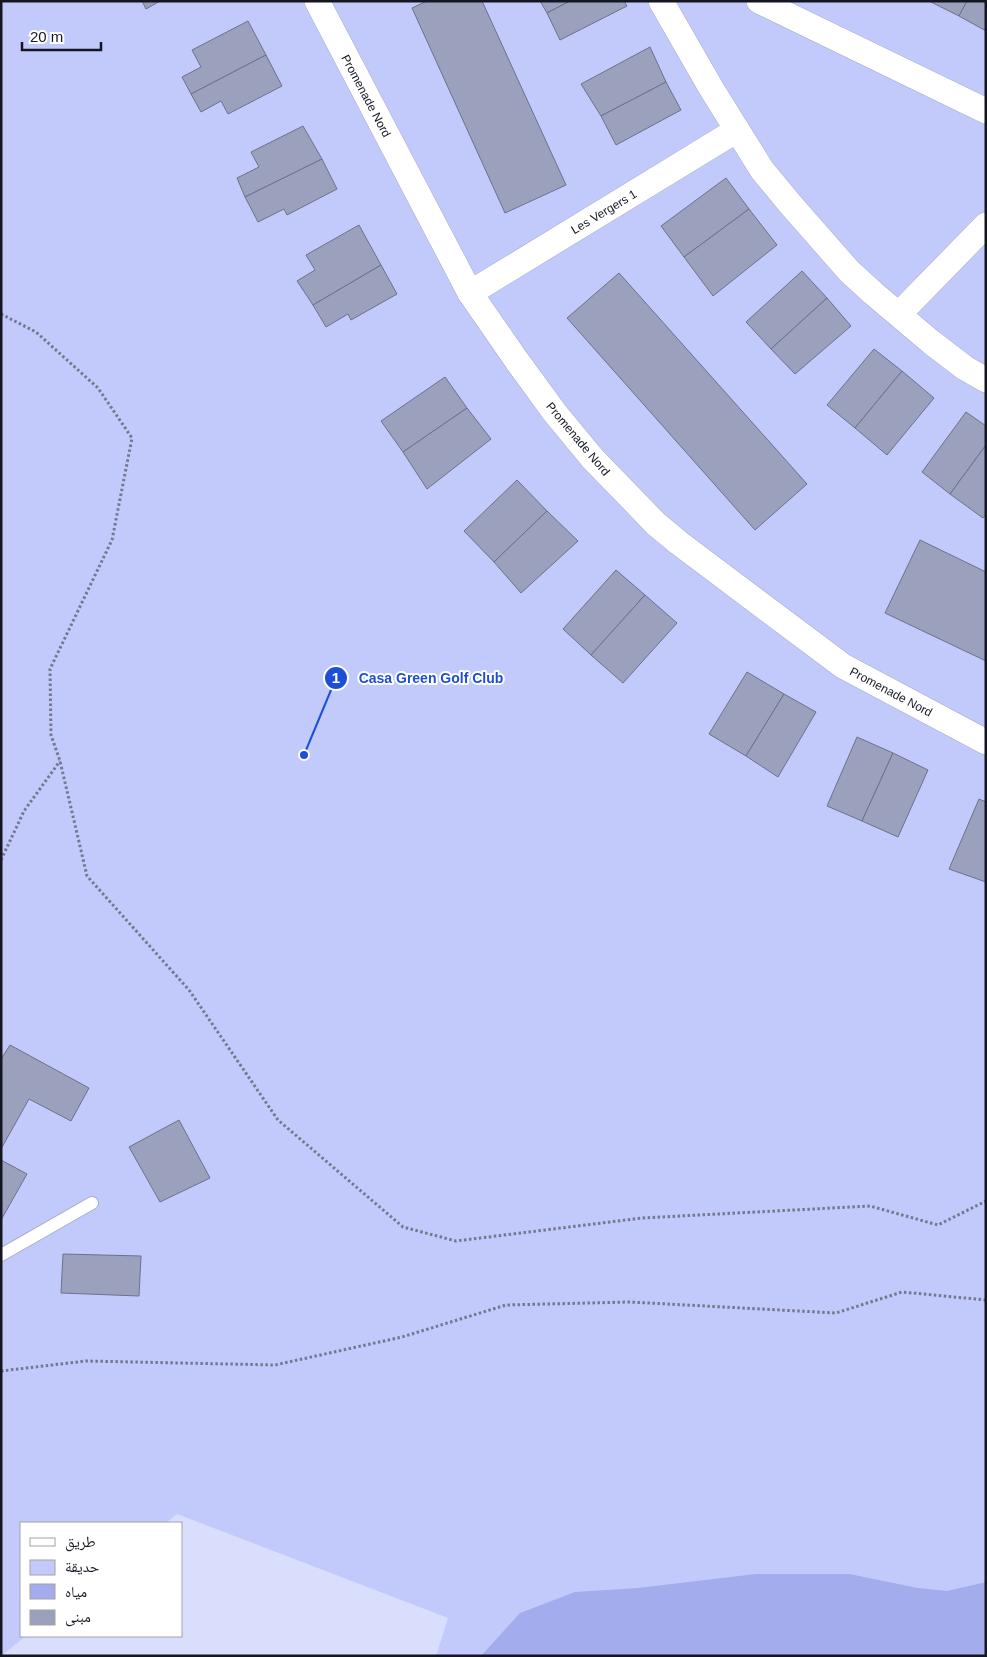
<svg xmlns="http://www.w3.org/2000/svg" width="987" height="1657" viewBox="0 0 987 1657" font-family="Arial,'Noto Naskh Arabic',sans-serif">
	<rect width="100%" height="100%" fill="#d9defd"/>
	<path fill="#c2cafc" d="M 1,1 L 986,1 L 986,1656 L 436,1656 L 448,1618 L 177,1514 L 166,1523 L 21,1523 L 21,1636 L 26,1636 L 1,1656 Z"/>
	<path fill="#a3acec" d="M 756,1574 L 849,1574 L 918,1588 L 947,1591 L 986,1582 L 986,1656 L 481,1656 L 520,1613 L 575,1592 L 638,1588 Z"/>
	<g fill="#9ba0bd" stroke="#6d718d">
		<path d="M 142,1 L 160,1 L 146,9 Z"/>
		<path d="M 427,1 L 482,1 L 566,185 L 505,213 L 412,8 Z"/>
		<path d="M 540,1 L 570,1 L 547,13 Z"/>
		<path d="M 570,1 L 624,1 L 627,6 L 560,40 L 547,13 Z"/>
		<path d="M 929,1 L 967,1 L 959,16 Z"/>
		<path d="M 967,1 L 986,1 L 986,31 L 959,16 Z"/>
		<path d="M 248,21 L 266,55 L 191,94 L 182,77 L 201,67 L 192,50 Z"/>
		<path d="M 650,47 L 666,82 L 601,116 L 581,84 Z"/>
		<path d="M 266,55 L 282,86 L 228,114 L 221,101 L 201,112 L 191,94 Z"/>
		<path d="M 666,82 L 681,110 L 616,145 L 601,116 Z"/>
		<path d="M 303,126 L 322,159 L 245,197 L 237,178 L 259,167 L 251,152 Z"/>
		<path d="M 322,159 L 337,189 L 287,215 L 284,209 L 258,222 L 245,197 Z"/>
		<path d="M 726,178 L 749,209 L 684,257 L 661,226 Z"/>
		<path d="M 749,209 L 777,245 L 713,296 L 684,257 Z"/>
		<path d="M 359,225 L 381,265 L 313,305 L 297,281 L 315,270 L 306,255 Z"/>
		<path d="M 381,265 L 397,294 L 351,320 L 348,314 L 326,327 L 313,305 Z"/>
		<path d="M 802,271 L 827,298 L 771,349 L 746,322 Z"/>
		<path d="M 619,273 L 807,484 L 755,530 L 567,318 Z"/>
		<path d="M 827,298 L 851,326 L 795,374 L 771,349 Z"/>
		<path d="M 874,349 L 902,371 L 855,428 L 827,405 Z"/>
		<path d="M 902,371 L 934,398 L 887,455 L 855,428 Z"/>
		<path d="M 445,377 L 467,408 L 403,452 L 381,421 Z"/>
		<path d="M 467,408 L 491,439 L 427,489 L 403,452 Z"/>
		<path d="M 966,412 L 986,426 L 986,445 L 950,494 L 922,472 Z"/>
		<path d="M 986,445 L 986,515 L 983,518 L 950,494 Z"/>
		<path d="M 517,480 L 547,511 L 494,562 L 464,531 Z"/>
		<path d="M 547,511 L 578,541 L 521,593 L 494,562 Z"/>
		<path d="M 920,540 L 986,572 L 986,661 L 885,613 Z"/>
		<path d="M 616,570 L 645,595 L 591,655 L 563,629 Z"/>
		<path d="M 645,595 L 677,623 L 623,683 L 591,655 Z"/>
		<path d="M 747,672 L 784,694 L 746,756 L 709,734 Z"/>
		<path d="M 784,694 L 816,712 L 778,777 L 746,756 Z"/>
		<path d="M 857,737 L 893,753 L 862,821 L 827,806 Z"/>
		<path d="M 893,753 L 928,770 L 898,837 L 862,821 Z"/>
		<path d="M 979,799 L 986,802 L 986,882 L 949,869 Z"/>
		<path d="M 10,1045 L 89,1088 L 71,1121 L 29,1099 L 1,1149 L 1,1059 Z"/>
		<path d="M 179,1120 L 210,1178 L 160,1202 L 129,1147 Z"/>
		<path d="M 1,1160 L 27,1174 L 1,1220 Z"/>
		<path d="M 63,1254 L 141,1256 L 139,1296 L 61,1293 Z"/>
	</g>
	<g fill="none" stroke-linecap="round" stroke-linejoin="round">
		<defs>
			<path id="lane" d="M 1,1255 L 92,1203"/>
			<g id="street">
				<path d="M 317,1 L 470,293 L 517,361 L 555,413 L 593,459 L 629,496 L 656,524 L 679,543 L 843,666 L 986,742"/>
				<path d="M 661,1 L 711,88 L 762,170 L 791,205 L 849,271 L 873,293 L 931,342 L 965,368 L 986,380"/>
				<path d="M 759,1 L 986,111"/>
				<path d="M 470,293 L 737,130"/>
				<path d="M 899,314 L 986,225"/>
			</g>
		</defs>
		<use href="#lane" stroke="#a9adcb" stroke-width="14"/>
		<use href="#street" stroke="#a9adcb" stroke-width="26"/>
		<g stroke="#75788d" stroke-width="3" stroke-dasharray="2.5 2.5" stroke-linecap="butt">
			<path d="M 1,314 L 36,332 L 98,388 L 132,438 L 112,540 L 50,669 L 51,735 L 60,761 L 87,876 L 189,990 L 278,1120 L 403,1227 L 456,1241 L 642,1218 L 870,1206 L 938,1225 L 986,1201"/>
			<path d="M 1,860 L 24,811 L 60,761"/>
			<path d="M 1,1371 L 86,1361 L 275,1365 L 402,1337 L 506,1305 L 630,1302 L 836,1313 L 902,1292 L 986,1300"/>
		</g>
		<use href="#lane" stroke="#fff" stroke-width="12"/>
		<use href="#street" stroke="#fff" stroke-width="25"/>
	</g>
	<g text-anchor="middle" stroke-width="4" stroke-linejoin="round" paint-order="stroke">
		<g font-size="12" fill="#151621" stroke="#fff">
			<text transform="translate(366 96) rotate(62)" y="4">Promenade Nord</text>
			<text transform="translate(604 212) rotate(-31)" y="4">Les Vergers 1</text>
			<text transform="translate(578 439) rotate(50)" y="4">Promenade Nord</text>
			<text transform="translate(891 692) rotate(28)" y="4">Promenade Nord</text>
		</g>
	</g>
	<path fill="none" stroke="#1d4ed8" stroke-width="2" d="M304 755L336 678"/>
	<g fill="#1d4ed8" stroke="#fff" stroke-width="2">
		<circle cx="304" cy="755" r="5"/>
		<circle cx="336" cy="678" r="12"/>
	</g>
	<g font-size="15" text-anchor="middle" font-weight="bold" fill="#fff">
		<text x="336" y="683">1</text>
	</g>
	<g font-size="14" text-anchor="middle" font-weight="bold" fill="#1d4ed8" stroke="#fff" stroke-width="4" stroke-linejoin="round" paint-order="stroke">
		<text x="431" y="683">Casa Green Golf Club</text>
	</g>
	<rect width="987" height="1657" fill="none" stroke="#151621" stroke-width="5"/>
	<rect x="20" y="1522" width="162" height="115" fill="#ffffff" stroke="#a1a2a6"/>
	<rect x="30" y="1538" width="25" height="8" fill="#ffffff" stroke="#a1a2a6"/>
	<text x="65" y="1547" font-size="15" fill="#151621">طريق</text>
	<rect x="30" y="1560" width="25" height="15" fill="#c2cafc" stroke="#a1a2a6"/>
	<text x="65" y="1572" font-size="15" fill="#151621">حديقة</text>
	<rect x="30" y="1584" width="25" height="15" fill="#a3acec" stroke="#a1a2a6"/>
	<text x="65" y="1597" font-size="15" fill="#151621">مياه</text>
	<rect x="30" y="1610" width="25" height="15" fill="#9ba0bd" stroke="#a1a2a6"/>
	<text x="65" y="1622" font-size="15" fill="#151621">مبنى</text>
	<path d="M22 42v8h79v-8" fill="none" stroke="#151621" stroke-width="2.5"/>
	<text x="30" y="42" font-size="15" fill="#151621" stroke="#ffffff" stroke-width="4" paint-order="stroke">20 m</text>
</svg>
